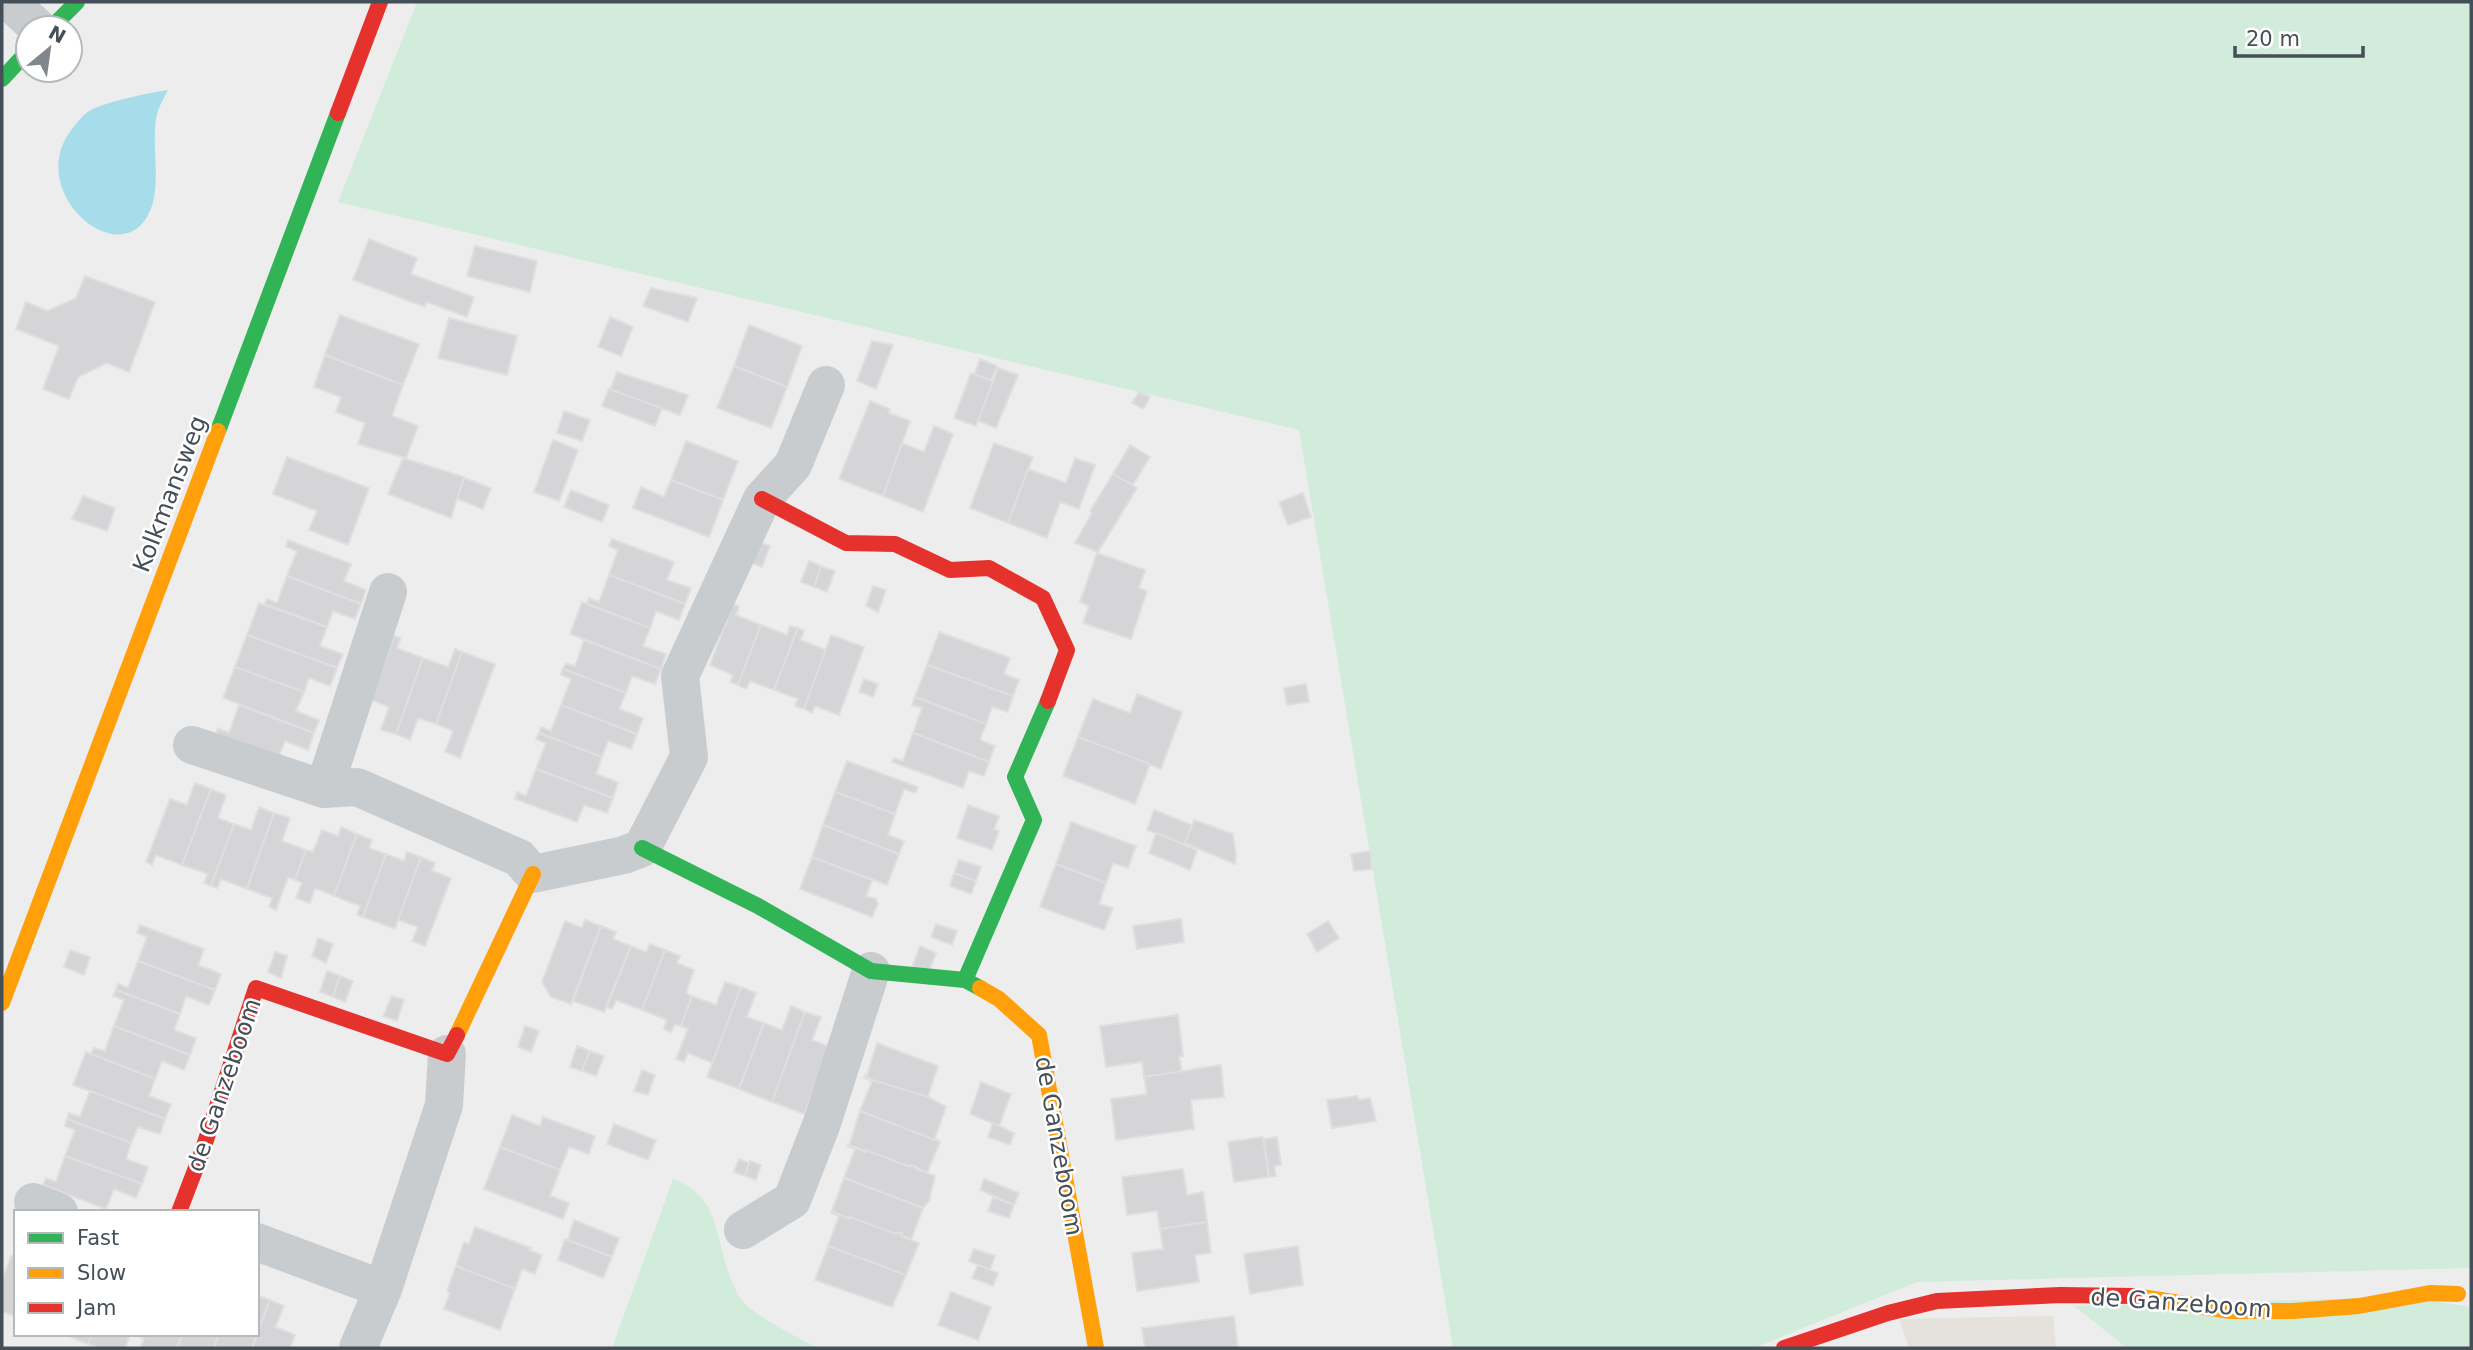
<svg xmlns="http://www.w3.org/2000/svg" width="2473" height="1350" viewBox="0 0 2473 1350" font-family="'DejaVu Sans',sans-serif">
	<rect width="100%" height="100%" fill="#eeeded"/>
	<g fill="#d1ecdb">
		<path d="M 417,2 L 2471,2 L 2471,1268 L 1917,1282 L 1754,1348 L 1453,1348 L 1299,430 L 338,202 Z"/>
		<path d="M 673,1179 C 728,1198 713,1257 741,1299 C 751,1314 800,1339 818,1348 L 612,1348 Z"/>
		<path d="M 2407,1297 L 2471,1307 L 2471,1348 L 2127,1348 L 2074,1306 Z"/>
	</g>
	<path fill="#e5e2dc" d="M 2053,1316 L 2056,1348 L 1909,1348 L 1899,1319 Z"/>
	<path fill="#a7dcea" d="M 168,90 C 163,100 157,109 156,120 C 151,151 164,193 145,220 C 112,267 25,189 72,129 C 78,121 85,112 95,108 C 118,99 144,94 168,90 Z"/>
	<g fill="#d5d5d7" stroke="#dfdfe0" stroke-width="2">
		<path d="M 369,239 L 417,258 L 411,274 L 474,297 L 467,317 L 427,302 L 425,307 L 353,280 Z"/>
		<path d="M 475,246 L 537,261 L 530,292 L 467,276 Z"/>
		<path d="M 85,276 L 155,302 L 129,372 L 107,363 L 78,377 L 69,399 L 43,389 L 59,346 L 16,329 L 26,302 L 48,311 L 76,298 Z"/>
		<path d="M 651,288 L 697,298 L 688,322 L 643,306 Z"/>
		<path d="M 340,315 L 419,344 L 403,385 L 325,355 Z"/>
		<path d="M 610,317 L 633,327 L 621,356 L 598,347 Z"/>
		<path d="M 449,318 L 517,336 L 507,375 L 438,358 Z"/>
		<path d="M 749,325 L 802,346 L 787,387 L 734,366 Z"/>
		<path d="M 872,341 L 893,345 L 876,389 L 857,381 Z"/>
		<path d="M 325,355 L 403,385 L 392,416 L 418,426 L 406,458 L 358,444 L 365,423 L 336,412 L 341,397 L 314,387 Z"/>
		<path d="M 980,359 L 997,366 L 991,381 L 974,375 Z"/>
		<path d="M 734,366 L 787,387 L 771,428 L 717,408 Z"/>
		<path d="M 998,368 L 1018,375 L 996,428 L 978,421 Z"/>
		<path d="M 617,372 L 688,395 L 680,415 L 610,390 Z"/>
		<path d="M 971,373 L 993,381 L 976,426 L 954,418 Z"/>
		<path d="M 609,389 L 662,408 L 655,426 L 602,406 Z"/>
		<path d="M 1139,392 L 1150,397 L 1143,409 L 1132,403 Z"/>
		<path d="M 870,401 L 890,409 L 889,413 L 910,421 L 883,496 L 839,479 Z"/>
		<path d="M 564,411 L 590,420 L 582,441 L 557,433 Z"/>
		<path d="M 934,426 L 953,434 L 923,512 L 883,496 L 902,443 L 924,452 Z"/>
		<path d="M 553,440 L 578,450 L 559,501 L 534,492 Z"/>
		<path d="M 686,441 L 738,461 L 723,500 L 671,480 Z"/>
		<path d="M 994,443 L 1033,457 L 1008,523 L 970,508 Z"/>
		<path d="M 1130,445 L 1150,457 L 1132,486 L 1113,474 Z"/>
		<path d="M 287,457 L 369,488 L 348,545 L 309,530 L 317,511 L 273,494 Z"/>
		<path d="M 403,458 L 464,477 L 451,518 L 388,494 Z"/>
		<path d="M 1075,458 L 1095,465 L 1079,509 L 1060,502 L 1047,538 L 1008,523 L 1028,469 L 1066,483 Z"/>
		<path d="M 1113,474 L 1137,488 L 1098,552 L 1075,543 L 1092,513 L 1090,511 Z"/>
		<path d="M 464,478 L 491,488 L 483,509 L 457,499 Z"/>
		<path d="M 671,480 L 723,500 L 709,537 L 633,508 L 641,487 L 664,497 Z"/>
		<path d="M 571,490 L 609,505 L 602,522 L 564,507 Z"/>
		<path d="M 1303,493 L 1311,517 L 1288,525 L 1279,502 Z"/>
		<path d="M 83,496 L 115,508 L 107,531 L 72,519 Z"/>
		<path d="M 612,539 L 674,562 L 667,580 L 691,588 L 685,604 L 609,575 L 618,550 L 609,546 Z"/>
		<path d="M 288,540 L 351,564 L 344,581 L 366,590 L 361,604 L 287,576 L 297,551 L 286,547 Z"/>
		<path d="M 757,541 L 770,546 L 762,567 L 749,562 Z"/>
		<path d="M 1097,553 L 1145,570 L 1139,588 L 1147,591 L 1131,639 L 1083,623 L 1089,606 L 1080,602 Z"/>
		<path d="M 809,561 L 821,566 L 814,587 L 801,582 Z"/>
		<path d="M 821,566 L 835,571 L 827,592 L 814,587 Z"/>
		<path d="M 609,575 L 685,604 L 679,620 L 656,611 L 650,628 L 587,604 L 589,598 L 599,602 Z"/>
		<path d="M 287,576 L 361,604 L 355,619 L 333,611 L 327,627 L 265,604 L 267,599 L 277,603 Z"/>
		<path d="M 873,586 L 886,590 L 878,612 L 866,606 Z"/>
		<path d="M 582,602 L 650,628 L 643,646 L 666,654 L 661,669 L 570,634 Z"/>
		<path d="M 259,603 L 327,627 L 320,646 L 343,654 L 337,668 L 247,635 Z"/>
		<path d="M 733,604 L 739,607 L 736,615 L 761,625 L 738,685 L 730,682 L 733,675 L 710,665 Z"/>
		<path d="M 761,625 L 787,635 L 790,626 L 798,628 L 774,690 L 750,681 L 746,689 L 738,685 Z"/>
		<path d="M 798,628 L 804,631 L 800,640 L 826,650 L 804,709 L 795,706 L 798,699 L 774,690 Z"/>
		<path d="M 939,632 L 1010,658 L 1004,674 L 1019,680 L 1013,696 L 927,665 Z"/>
		<path d="M 247,635 L 337,668 L 330,686 L 309,678 L 304,692 L 235,667 Z"/>
		<path d="M 831,635 L 864,647 L 839,715 L 815,706 L 812,713 L 804,709 Z"/>
		<path d="M 394,636 L 401,638 L 397,648 L 423,658 L 396,734 L 381,730 L 389,707 L 371,700 Z"/>
		<path d="M 584,640 L 661,669 L 655,684 L 632,676 L 626,693 L 563,669 L 566,663 L 575,666 Z"/>
		<path d="M 455,649 L 462,652 L 436,724 L 418,718 L 410,740 L 396,734 L 423,658 L 448,667 Z"/>
		<path d="M 462,652 L 495,664 L 460,758 L 445,752 L 453,731 L 436,724 Z"/>
		<path d="M 927,665 L 1013,696 L 1008,712 L 992,707 L 986,724 L 915,697 Z"/>
		<path d="M 235,667 L 304,692 L 296,711 L 319,720 L 314,733 L 223,698 Z"/>
		<path d="M 563,669 L 626,693 L 619,709 L 643,718 L 637,734 L 561,705 L 571,679 L 561,675 Z"/>
		<path d="M 864,679 L 878,684 L 873,697 L 859,692 Z"/>
		<path d="M 1306,684 L 1309,702 L 1287,705 L 1284,688 Z"/>
		<path d="M 1137,694 L 1182,712 L 1161,769 L 1078,737 L 1093,699 L 1130,713 Z"/>
		<path d="M 915,697 L 986,724 L 980,740 L 995,746 L 989,762 L 913,733 L 922,708 L 912,705 Z"/>
		<path d="M 239,705 L 314,733 L 308,750 L 285,741 L 278,759 L 216,734 L 218,728 L 229,733 Z"/>
		<path d="M 561,705 L 637,734 L 631,749 L 608,741 L 602,757 L 539,733 L 541,727 L 551,731 Z"/>
		<path d="M 539,733 L 602,757 L 596,774 L 618,782 L 613,798 L 536,769 L 546,743 L 536,739 Z"/>
		<path d="M 913,733 L 989,762 L 984,776 L 969,771 L 963,788 L 892,762 L 894,758 L 903,761 Z"/>
		<path d="M 1078,737 L 1150,764 L 1135,804 L 1063,776 Z"/>
		<path d="M 847,761 L 907,783 L 918,787 L 915,793 L 904,789 L 895,814 L 835,792 Z"/>
		<path d="M 536,769 L 613,798 L 607,813 L 584,805 L 577,822 L 515,799 L 517,792 L 526,796 Z"/>
		<path d="M 195,783 L 211,789 L 182,865 L 156,855 L 152,865 L 146,862 L 170,799 L 187,805 Z"/>
		<path d="M 211,789 L 226,795 L 218,818 L 234,824 L 211,886 L 204,883 L 208,874 L 182,865 Z"/>
		<path d="M 835,792 L 895,814 L 888,835 L 904,841 L 899,854 L 823,825 Z"/>
		<path d="M 968,805 L 999,816 L 994,829 L 999,831 L 992,850 L 957,838 Z"/>
		<path d="M 259,807 L 274,813 L 247,889 L 221,879 L 217,888 L 211,886 L 234,824 L 251,830 Z"/>
		<path d="M 1154,810 L 1192,825 L 1184,845 L 1147,830 Z"/>
		<path d="M 274,813 L 290,818 L 282,841 L 306,850 L 295,880 L 288,877 L 276,910 L 269,907 L 272,898 L 247,889 Z"/>
		<path d="M 1194,820 L 1233,834 L 1236,855 L 1235,864 L 1185,843 Z"/>
		<path d="M 1071,822 L 1136,846 L 1128,868 L 1113,863 L 1106,883 L 1056,864 Z"/>
		<path d="M 823,825 L 899,854 L 887,885 L 812,857 Z"/>
		<path d="M 341,827 L 357,834 L 334,896 L 315,888 L 310,903 L 296,898 L 302,883 L 295,880 L 306,850 L 313,852 L 322,830 L 338,836 Z"/>
		<path d="M 1156,833 L 1197,850 L 1190,870 L 1149,853 Z"/>
		<path d="M 357,834 L 372,840 L 369,848 L 386,854 L 363,917 L 357,915 L 360,906 L 334,896 Z"/>
		<path d="M 1370,851 L 1372,869 L 1354,871 L 1351,854 Z"/>
		<path d="M 407,852 L 421,857 L 395,929 L 363,917 L 386,854 L 404,861 Z"/>
		<path d="M 421,857 L 435,863 L 432,871 L 451,878 L 425,946 L 412,941 L 418,927 L 398,920 Z"/>
		<path d="M 812,857 L 872,880 L 866,896 L 876,899 L 878,904 L 872,917 L 800,889 Z"/>
		<path d="M 959,860 L 981,867 L 976,881 L 954,873 Z"/>
		<path d="M 1056,864 L 1106,883 L 1099,904 L 1113,908 L 1104,930 L 1040,907 Z"/>
		<path d="M 954,873 L 976,881 L 971,894 L 950,886 Z"/>
		<path d="M 1181,919 L 1184,942 L 1137,949 L 1133,926 Z"/>
		<path d="M 585,920 L 601,926 L 571,1004 L 551,997 L 542,982 L 565,921 L 582,928 Z"/>
		<path d="M 1328,921 L 1339,938 L 1317,952 L 1307,934 Z"/>
		<path d="M 936,924 L 957,931 L 952,945 L 931,937 Z"/>
		<path d="M 140,925 L 204,949 L 198,965 L 221,974 L 215,990 L 138,961 L 147,937 L 137,933 Z"/>
		<path d="M 601,926 L 616,932 L 613,939 L 631,946 L 604,1012 L 573,1001 Z"/>
		<path d="M 318,938 L 333,944 L 326,963 L 312,956 Z"/>
		<path d="M 650,944 L 665,950 L 642,1010 L 616,1000 L 612,1009 L 607,1007 L 631,946 L 646,952 Z"/>
		<path d="M 920,946 L 936,953 L 928,973 L 912,967 Z"/>
		<path d="M 70,950 L 90,957 L 84,975 L 64,967 Z"/>
		<path d="M 665,950 L 680,956 L 677,963 L 694,970 L 686,993 L 692,996 L 681,1026 L 675,1024 L 671,1032 L 664,1029 L 667,1020 L 642,1010 Z"/>
		<path d="M 275,952 L 287,956 L 281,978 L 268,972 Z"/>
		<path d="M 138,961 L 215,990 L 209,1005 L 186,996 L 180,1014 L 116,990 L 118,984 L 128,988 Z"/>
		<path d="M 327,971 L 340,976 L 333,997 L 320,992 Z"/>
		<path d="M 340,976 L 353,981 L 345,1002 L 333,997 Z"/>
		<path d="M 725,982 L 741,987 L 713,1063 L 688,1053 L 684,1062 L 676,1059 L 688,1029 L 681,1026 L 692,996 L 716,1005 Z"/>
		<path d="M 741,987 L 756,993 L 747,1017 L 764,1023 L 739,1089 L 707,1077 Z"/>
		<path d="M 116,990 L 180,1014 L 174,1030 L 196,1038 L 190,1055 L 114,1026 L 124,1000 L 113,996 Z"/>
		<path d="M 392,996 L 404,1000 L 397,1021 L 383,1016 Z"/>
		<path d="M 791,1006 L 805,1012 L 772,1102 L 739,1089 L 764,1023 L 782,1030 Z"/>
		<path d="M 805,1012 L 821,1017 L 812,1040 L 830,1047 L 804,1114 L 772,1102 Z"/>
		<path d="M 1178,1015 L 1183,1056 L 1179,1057 L 1182,1072 L 1144,1077 L 1142,1062 L 1106,1067 L 1100,1026 Z"/>
		<path d="M 114,1026 L 190,1055 L 184,1070 L 162,1061 L 155,1079 L 91,1054 L 94,1048 L 105,1051 Z"/>
		<path d="M 525,1026 L 539,1031 L 531,1052 L 518,1047 Z"/>
		<path d="M 877,1043 L 938,1066 L 927,1099 L 866,1078 Z"/>
		<path d="M 577,1046 L 590,1051 L 582,1071 L 570,1067 Z"/>
		<path d="M 590,1051 L 604,1056 L 596,1076 L 582,1071 Z"/>
		<path d="M 86,1052 L 155,1079 L 149,1096 L 171,1104 L 165,1119 L 73,1085 Z"/>
		<path d="M 1221,1065 L 1224,1097 L 1191,1100 L 1194,1129 L 1116,1140 L 1111,1099 L 1147,1094 L 1144,1077 Z"/>
		<path d="M 642,1070 L 655,1075 L 648,1095 L 634,1091 Z"/>
		<path d="M 865,1075 L 866,1078 L 928,1097 L 946,1107 L 935,1138 L 940,1142 L 860,1111 L 872,1081 L 864,1078 Z"/>
		<path d="M 981,1082 L 1011,1094 L 999,1126 L 970,1114 Z"/>
		<path d="M 90,1091 L 165,1119 L 160,1134 L 138,1127 L 131,1143 L 67,1119 L 69,1113 L 80,1117 Z"/>
		<path d="M 1357,1096 L 1359,1100 L 1370,1098 L 1376,1121 L 1332,1128 L 1327,1100 Z"/>
		<path d="M 860,1111 L 940,1142 L 927,1173 L 911,1165 L 910,1167 L 849,1146 Z"/>
		<path d="M 512,1115 L 540,1126 L 543,1117 L 595,1136 L 589,1154 L 569,1147 L 560,1170 L 500,1147 Z"/>
		<path d="M 67,1119 L 131,1143 L 126,1159 L 148,1167 L 142,1184 L 65,1156 L 75,1130 L 65,1126 Z"/>
		<path d="M 993,1123 L 1014,1133 L 1010,1145 L 988,1137 Z"/>
		<path d="M 614,1124 L 656,1140 L 648,1160 L 607,1144 Z"/>
		<path d="M 1263,1137 L 1269,1177 L 1234,1182 L 1228,1142 Z"/>
		<path d="M 1277,1137 L 1281,1165 L 1274,1166 L 1276,1176 L 1269,1177 L 1264,1139 Z"/>
		<path d="M 848,1144 L 865,1152 L 866,1150 L 910,1167 L 911,1165 L 917,1167 L 916,1169 L 935,1176 L 929,1201 L 923,1208 L 844,1178 L 855,1149 L 847,1146 Z"/>
		<path d="M 500,1147 L 560,1170 L 550,1196 L 569,1203 L 563,1219 L 484,1189 Z"/>
		<path d="M 65,1156 L 142,1184 L 136,1198 L 114,1189 L 106,1209 L 43,1185 L 46,1178 L 56,1182 Z"/>
		<path d="M 739,1159 L 749,1163 L 745,1176 L 734,1172 Z"/>
		<path d="M 750,1161 L 761,1165 L 756,1180 L 745,1176 Z"/>
		<path d="M 1183,1169 L 1187,1195 L 1203,1192 L 1207,1222 L 1160,1229 L 1157,1211 L 1127,1215 L 1122,1177 Z"/>
		<path d="M 844,1178 L 923,1208 L 911,1240 L 901,1236 L 902,1233 L 893,1233 L 834,1213 L 832,1211 Z"/>
		<path d="M 984,1179 L 1019,1193 L 1014,1205 L 980,1190 Z"/>
		<path d="M 993,1197 L 1014,1205 L 1009,1218 L 988,1211 Z"/>
		<path d="M 832,1211 L 849,1219 L 850,1217 L 893,1233 L 902,1233 L 901,1236 L 919,1243 L 906,1275 L 828,1246 L 839,1216 L 832,1213 Z"/>
		<path d="M 574,1220 L 619,1238 L 612,1257 L 568,1240 Z"/>
		<path d="M 1207,1222 L 1211,1253 L 1195,1255 L 1199,1282 L 1137,1291 L 1132,1253 L 1163,1249 L 1160,1229 Z"/>
		<path d="M 475,1227 L 531,1248 L 529,1250 L 542,1255 L 535,1274 L 522,1269 L 515,1289 L 456,1266 L 464,1242 L 469,1244 Z"/>
		<path d="M 565,1239 L 612,1257 L 603,1278 L 558,1260 Z"/>
		<path d="M 828,1246 L 906,1275 L 892,1307 L 815,1280 Z"/>
		<path d="M 1298,1246 L 1303,1285 L 1250,1294 L 1244,1254 Z"/>
		<path d="M 974,1249 L 995,1256 L 990,1270 L 969,1261 Z"/>
		<path d="M 11,1256 L 16,1258 L 16,1317 L 2,1311 L 2,1281 Z"/>
		<path d="M 978,1265 L 998,1273 L 993,1286 L 972,1278 Z"/>
		<path d="M 456,1266 L 515,1289 L 500,1330 L 444,1309 L 450,1293 L 447,1291 Z"/>
		<path d="M 951,1292 L 991,1307 L 978,1340 L 938,1325 Z"/>
		<path d="M 257,1295 L 270,1300 L 257,1333 Z"/>
		<path d="M 270,1300 L 284,1306 L 275,1327 L 295,1335 L 290,1348 L 252,1348 Z"/>
		<path d="M 1234,1316 L 1238,1348 L 1145,1348 L 1142,1328 Z"/>
		<path d="M 63,1334 L 92,1334 L 88,1344 Z"/>
		<path d="M 92,1334 L 130,1334 L 125,1348 L 100,1348 L 88,1344 Z"/>
		<path d="M 138,1334 L 183,1334 L 177,1348 L 140,1348 L 144,1339 L 137,1336 Z"/>
		<path d="M 183,1334 L 219,1334 L 214,1348 L 177,1348 Z"/>
		<path d="M 219,1334 L 257,1334 L 252,1348 L 214,1348 Z"/>
	</g>
	<g fill="none" stroke-linecap="round" stroke-linejoin="round">
		<g stroke="#c9ccce" stroke-width="38">
			<path d="M 10,2 L 38,28"/>
			<path d="M 192,745 L 324,789 L 357,787 L 519,858 L 533,874 L 624,855 L 642,848 L 689,757 L 680,676 L 762,499 L 793,465 L 826,385"/>
			<path d="M 324,789 L 388,592"/>
			<path d="M 33,1202 L 59,1212"/>
			<path d="M 743,1230 L 792,1200 L 822,1123 L 871,971"/>
			<path d="M 257,1242 L 383,1289"/>
			<path d="M 358,1348 L 383,1289 L 444,1105 L 447,1054"/>
		</g>
		<g stroke="#30b455" stroke-width="16">
			<path d="M 51,28 L 77,2"/>
			<path d="M 2,79 L 28,51"/>
			<path d="M 218,431 L 338,113"/>
			<path d="M 642,848 L 758,906 L 871,971 L 965,980 L 980,988"/>
			<path d="M 965,980 L 1034,820 L 1015,777 L 1048,701"/>
		</g>
		<g stroke="#ff9f0a" stroke-width="16">
			<path d="M 980,988 L 999,999 L 1039,1035 L 1096,1348"/>
			<path d="M 2,1003 L 218,431"/>
			<path d="M 457,1035 L 533,874"/>
			<path d="M 2135,1296 L 2230,1311 L 2293,1311 L 2359,1306 L 2430,1293 L 2458,1294"/>
		</g>
		<g stroke="#e5322d" stroke-width="16">
			<path d="M 338,113 L 380,2"/>
			<path d="M 762,499 L 846,543 L 895,544 L 950,570 L 989,568 L 1043,598 L 1067,650 L 1048,701"/>
			<path d="M 179,1212 L 202,1152 L 256,988 L 447,1054 L 457,1035"/>
			<path d="M 1784,1348 L 1888,1313 L 1937,1301 L 2060,1295 L 2135,1296"/>
		</g>
	</g>
	<g text-anchor="middle" stroke-width="5" stroke-linejoin="round" paint-order="stroke">
		<g font-size="24" fill="#454f58" stroke="#fff">
			<text transform="translate(170 494) rotate(-69)" y="8">Kolkmansweg</text>
			<text transform="translate(224 1085) rotate(-71)" y="8">de Ganzeboom</text>
			<text transform="translate(1059 1146) rotate(80)" y="8">de Ganzeboom</text>
			<text transform="translate(2181 1303) rotate(4)" y="8">de Ganzeboom</text>
		</g>
	</g>
	<rect width="2473" height="1350" fill="none" stroke="#454f58" stroke-width="7"/>
	<rect x="14" y="1210" width="245" height="126" fill="#ffffff" stroke="#b5b9bc" stroke-width="2"/>
	<rect x="28" y="1233" width="35" height="10" fill="#30b455" stroke="#b5b9bc" stroke-width="2"/>
	<text x="77" y="1245" font-size="21" fill="#454f58">Fast</text>
	<rect x="28" y="1268" width="35" height="10" fill="#ff9f0a" stroke="#b5b9bc" stroke-width="2"/>
	<text x="77" y="1280" font-size="21" fill="#454f58">Slow</text>
	<rect x="28" y="1303" width="35" height="10" fill="#e5322d" stroke="#b5b9bc" stroke-width="2"/>
	<text x="77" y="1315" font-size="21" fill="#454f58">Jam</text>
	<g transform="translate(49 49) rotate(29)"><circle r="33" fill="#ffffff" stroke="#b5b9bc" stroke-width="2"/>
	<path d="M0-5L12 26L0 18L-12 26Z" fill="#80868c"/>
	<text y="-10" font-size="19" font-weight="bold" text-anchor="middle" fill="#454f58">N</text>
	</g>
	<path d="M2235 46v10h128v-10" fill="none" stroke="#454f58" stroke-width="3.5"/>
	<text x="2246" y="46" font-size="21" fill="#454f58" stroke="#ffffff" stroke-width="5" paint-order="stroke">20 m</text>
</svg>
